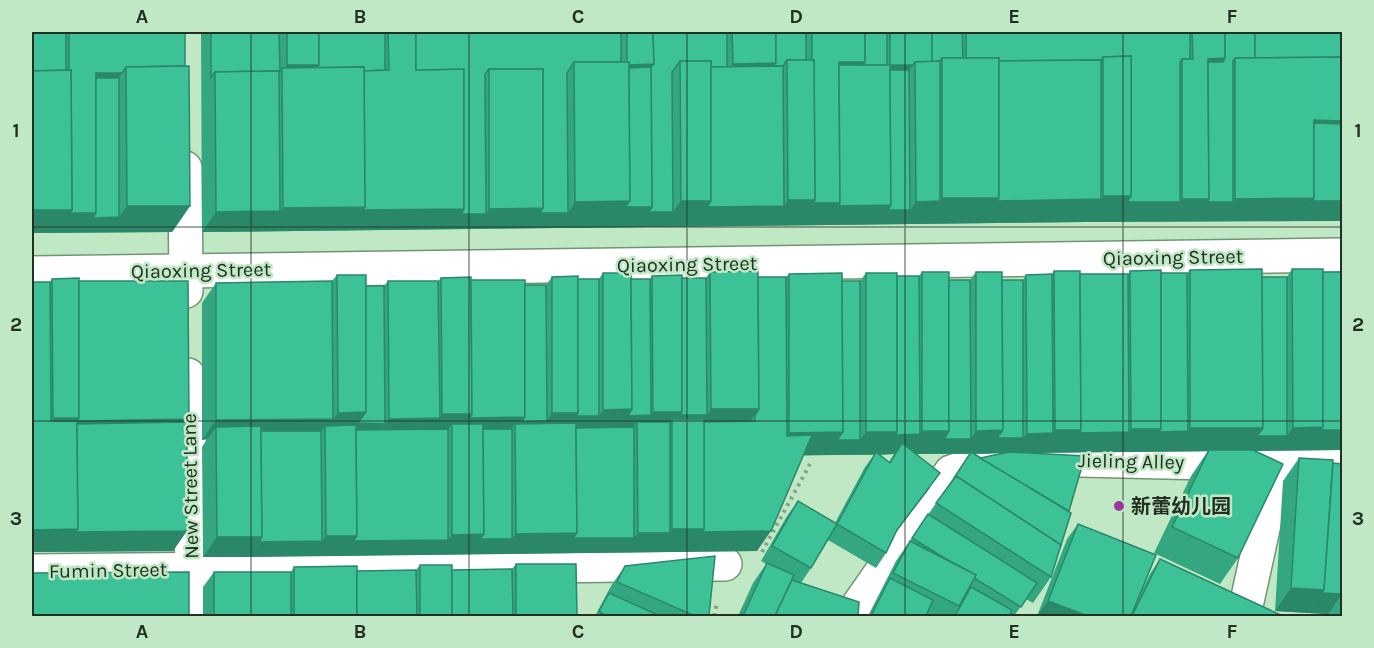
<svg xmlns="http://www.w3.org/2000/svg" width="1374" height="648" viewBox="0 0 1374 648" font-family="Karla,'Noto Sans SC',sans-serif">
	<rect width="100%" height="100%" fill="#c1e8c4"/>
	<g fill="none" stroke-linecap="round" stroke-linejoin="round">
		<defs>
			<g id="minor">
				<path d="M 185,168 L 186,291"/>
				<path d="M 32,273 L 1342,255"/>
				<path d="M 188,375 L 193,616"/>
				<path d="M 32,571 L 725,564"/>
				<path d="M 1246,606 L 1277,465"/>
				<path d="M 855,616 L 855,610 L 951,472 L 996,458 L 1342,466"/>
			</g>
		</defs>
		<use href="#minor" stroke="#719574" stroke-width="36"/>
		<g stroke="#85a387" stroke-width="4" stroke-dasharray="3 4.5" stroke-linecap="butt">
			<path d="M 762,552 L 810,464"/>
			<path d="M 714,616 L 717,603"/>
		</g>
		<use href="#minor" stroke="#fff" stroke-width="33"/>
	</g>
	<g fill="#34a781" fill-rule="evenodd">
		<path d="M 32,32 L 185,32 L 185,66 L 190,206 L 172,232 L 32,233 Z"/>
		<path d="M 201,32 L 1342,32 L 1342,221 L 1085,222 L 202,232 Z"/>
		<path d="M 1292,269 L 1323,272 L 1342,272 L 1342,450 L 1256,451 L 1238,558 L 1220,584 L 1154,553 L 1191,476 L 1208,451 L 1030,453 L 1069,511 L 1061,545 L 1051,577 L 1033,603 L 1026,599 L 1014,616 L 952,616 L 955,611 L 952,616 L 868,616 L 896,561 L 970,454 L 916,454 L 930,488 L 896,532 L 886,553 L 876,568 L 828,540 L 811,568 L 801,583 L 858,616 L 738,616 L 753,583 L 766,564 L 761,561 L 787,516 L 798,501 L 835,523 L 865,467 L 874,455 L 803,455 L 757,551 L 203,557 L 202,447 L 207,439 L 202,440 L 202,303 L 216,283 L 332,281 L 337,275 L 366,286 L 384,286 L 388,281 L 438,281 L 441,278 L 525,285 L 546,285 L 552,277 L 578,279 L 599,279 L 603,273 L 631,279 L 650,279 L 652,276 L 682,278 L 706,278 L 710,272 L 758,277 L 786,277 L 789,274 L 842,281 L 860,281 L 866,273 L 897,276 L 919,276 L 922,272 L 949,280 L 970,280 L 976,272 L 1002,280 L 1023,280 L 1026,275 L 1052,274 L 1054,271 L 1080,274 L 1128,274 L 1130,271 L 1161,273 L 1187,273 L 1190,270 L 1262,277 L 1287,277 ZM 1001,453 L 980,458 L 974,454 L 987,454 ZM 894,454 L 889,462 L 879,455 L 881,455 Z"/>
		<path d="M 52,279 L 79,281 L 189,419 L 187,422 L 173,551 L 32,552 L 50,282 Z"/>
		<path d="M 1299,458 L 1342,464 L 1342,616 L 1328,616 L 1328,614 L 1275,611 L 1283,481 Z"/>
		<path d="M 1078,524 L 1141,592 L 1150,574 L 1160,559 L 1283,616 L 1037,616 L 1067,539 Z"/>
		<path d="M 516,564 L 577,616 L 203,616 L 203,587 L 214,572 L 291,572 L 294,567 L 357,571 L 416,570 L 420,565 L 452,570 L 512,569 Z"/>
		<path d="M 625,566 L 709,616 L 595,616 L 611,586 Z"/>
	</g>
	<g fill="#2a8869">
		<path d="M 1225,58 L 1209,82 L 1208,59 Z"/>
		<path d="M 839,62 L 865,62 L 860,70 L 837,85 Z"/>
		<path d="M 776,63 L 770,71 L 727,72 L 733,64 Z"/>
		<path d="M 654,64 L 637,87 L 627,65 Z"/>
		<path d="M 287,65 L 319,65 L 359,75 L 282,73 Z"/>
		<path d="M 890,65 L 913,65 L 899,85 L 887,85 Z"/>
		<path d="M 96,73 L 122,73 L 108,93 L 92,93 Z"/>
		<path d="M 1314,120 L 1342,121 L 1342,144 L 1312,143 Z"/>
		<path d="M 1103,196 L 1131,196 L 1180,202 L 1182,199 L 1209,199 L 1233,202 L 1235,199 L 1314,198 L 1298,221 L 1085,222 L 202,232 L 216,212 L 280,211 L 283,208 L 365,207 L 464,209 L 486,214 L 489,209 L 543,208 L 568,213 L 575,202 L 630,201 L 673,212 L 681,201 L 711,201 L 784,206 L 788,200 L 815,200 L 840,203 L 891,205 L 910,210 L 916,202 L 940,201 L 942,198 L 1101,199 Z"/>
		<path d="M 1312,201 L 1342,201 L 1342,221 L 1298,221 Z"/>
		<path d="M 127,206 L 190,206 L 172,232 L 32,233 L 32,210 L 72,210 L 119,217 Z"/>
		<path d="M 632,409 L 651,415 L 653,412 L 682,412 L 707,415 L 711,409 L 759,409 L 741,435 L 672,419 L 661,435 L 637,435 L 637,422 L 628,435 L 515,424 L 506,437 L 452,424 L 442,438 L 375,439 L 389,419 L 440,418 L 442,414 L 472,414 L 525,417 L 547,421 L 552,413 L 578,413 L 599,416 L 603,410 Z"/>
		<path d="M 366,412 L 385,424 L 375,439 L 325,426 L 316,439 L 216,427 L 207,439 L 202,440 L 216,420 L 333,419 L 338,413 Z"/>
		<path d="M 53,418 L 79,418 L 61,444 L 35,444 Z"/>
		<path d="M 189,419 L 173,442 L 75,444 L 77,421 Z"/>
		<path d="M 1323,427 L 1342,430 L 1342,450 L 895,454 L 902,443 L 894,454 L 773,456 L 789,433 L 843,432 L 860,440 L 866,432 L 897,432 L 920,434 L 922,431 L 949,431 L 971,439 L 976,431 L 1003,430 L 1023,438 L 1027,434 L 1053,433 L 1055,430 L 1081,430 L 1129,432 L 1131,429 L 1161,429 L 1188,431 L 1190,428 L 1263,428 L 1287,436 L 1293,428 Z"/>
		<path d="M 78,529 L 187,531 L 173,551 L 32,552 L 32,530 Z"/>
		<path d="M 672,529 L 704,529 L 771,531 L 757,551 L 248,557 L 259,542 L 322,541 L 326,536 L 357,536 L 448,540 L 452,535 L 484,534 L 512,539 L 516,534 L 577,533 L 634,538 L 638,533 L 670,533 Z"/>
		<path d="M 217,537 L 262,537 L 248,557 L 203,557 Z"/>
		<path d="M 1291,588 L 1324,590 L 1308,613 L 1275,611 Z"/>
		<path d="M 1322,593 L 1342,594 L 1328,614 L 1308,613 Z"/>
		<path d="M 1048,601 L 1088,616 L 1037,616 Z"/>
	</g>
	<g fill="#3cc296" stroke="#2a8869" stroke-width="1.5">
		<path d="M 32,32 L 66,32 L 66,70 L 32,71 Z"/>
		<path d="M 69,32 L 185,32 L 185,66 L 126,67 L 122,73 L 96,73 L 96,213 L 70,213 L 72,210 L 71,70 L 69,70 Z"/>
		<path d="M 211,32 L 279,32 L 280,71 L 215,72 L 211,77 Z"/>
		<rect x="287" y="32" width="32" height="33"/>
		<path d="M 319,32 L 385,32 L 385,70 L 364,71 L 364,67 L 317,68 L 319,65 Z"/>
		<path d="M 388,32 L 416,32 L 416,70 L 464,69 L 464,209 L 363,210 L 365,207 L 364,71 L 389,70 Z"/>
		<path d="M 416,32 L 621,32 L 621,62 L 574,62 L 567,73 L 568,213 L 540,213 L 543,208 L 543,69 L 489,69 L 485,74 L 486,214 L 461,214 L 464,209 L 464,69 L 416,70 Z"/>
		<path d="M 627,32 L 653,32 L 654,64 L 629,65 L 629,62 L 627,62 Z"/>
		<path d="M 653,32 L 727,32 L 727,67 L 711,67 L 711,61 L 680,61 L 672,72 L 673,212 L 649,212 L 652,207 L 651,67 L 654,64 Z"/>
		<path d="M 732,32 L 776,32 L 776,63 L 733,64 Z"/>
		<path d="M 776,32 L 806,32 L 806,60 L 787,60 L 783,66 L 773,66 L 776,63 Z"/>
		<path d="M 812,32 L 865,32 L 865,62 L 839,62 L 840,203 L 813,203 L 815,200 L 814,60 L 812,60 Z"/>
		<path d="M 865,32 L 887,32 L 887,65 L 863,65 L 865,62 Z"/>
		<path d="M 890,32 L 932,32 L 932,62 L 915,62 L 913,65 L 890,65 Z"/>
		<path d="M 932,32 L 962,32 L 963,58 L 942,58 L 940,61 L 932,62 Z"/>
		<path d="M 966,32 L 1190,32 L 1190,59 L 1182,59 L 1180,62 L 1180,202 L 1127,202 L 1131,196 L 1131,56 L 1103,57 L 1101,60 L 999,61 L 999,58 L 966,58 Z"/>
		<path d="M 1192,32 L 1225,32 L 1225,58 L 1208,59 L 1209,199 L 1182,199 L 1182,59 L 1193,59 Z"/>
		<path d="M 1225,32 L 1255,32 L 1255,58 L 1235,58 L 1233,61 L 1233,202 L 1207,202 L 1209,199 L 1208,62 L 1223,62 L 1225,58 Z"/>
		<path d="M 1255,32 L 1342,32 L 1342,57 L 1255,58 Z"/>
		<path d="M 1131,56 L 1131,196 L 1103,196 L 1103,57 Z"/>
		<path d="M 1342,57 L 1342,121 L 1314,120 L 1314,198 L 1235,199 L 1235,58 Z"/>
		<rect x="942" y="58" width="57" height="140"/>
		<path d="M 787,60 L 814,60 L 815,200 L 788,200 Z"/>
		<path d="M 1101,60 L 1101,199 L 997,201 L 999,198 L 999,61 Z"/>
		<path d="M 680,61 L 711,61 L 711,201 L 681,201 Z"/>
		<path d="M 940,61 L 940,201 L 916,202 L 915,62 Z"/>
		<path d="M 574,62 L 629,62 L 630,201 L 575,202 Z"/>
		<path d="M 839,65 L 890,65 L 891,205 L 838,206 L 840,203 Z"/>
		<path d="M 189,66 L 190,206 L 127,206 L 126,67 Z"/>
		<path d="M 783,66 L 784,206 L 707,207 L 711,201 L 711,67 Z"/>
		<path d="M 364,67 L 365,207 L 283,208 L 282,68 Z"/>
		<path d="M 651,67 L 652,207 L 625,207 L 630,201 L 629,68 Z"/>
		<path d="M 489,69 L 543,69 L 543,208 L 489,209 Z"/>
		<path d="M 71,70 L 72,210 L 32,210 L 32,71 Z"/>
		<path d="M 890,70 L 909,70 L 910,210 L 888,210 L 891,205 Z"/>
		<path d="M 279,71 L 280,211 L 216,212 L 215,72 Z"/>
		<path d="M 96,78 L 119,78 L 119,217 L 93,218 L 96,213 Z"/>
		<path d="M 1314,123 L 1342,124 L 1342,201 L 1312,201 L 1314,198 Z"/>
		<path d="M 1262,269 L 1263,428 L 1190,428 L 1190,270 Z"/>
		<path d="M 1292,269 L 1323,269 L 1323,427 L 1293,428 Z"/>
		<path d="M 1161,270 L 1161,429 L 1131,429 L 1130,271 Z"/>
		<path d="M 758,271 L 759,409 L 711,409 L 710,272 Z"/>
		<path d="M 1054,271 L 1080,271 L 1081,430 L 1055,430 Z"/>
		<rect x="922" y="272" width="27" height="159"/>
		<path d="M 976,272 L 1002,272 L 1003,430 L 976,431 Z"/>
		<path d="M 1323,272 L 1342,272 L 1342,430 L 1321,430 L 1323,427 Z"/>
		<path d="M 603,273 L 631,273 L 632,409 L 603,410 Z"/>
		<path d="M 842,273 L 843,432 L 789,433 L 789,274 Z"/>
		<rect x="866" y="273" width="31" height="159"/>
		<path d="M 1161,273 L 1187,273 L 1188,431 L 1159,432 L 1161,429 Z"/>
		<path d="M 1052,274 L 1053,433 L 1027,434 L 1026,275 Z"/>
		<path d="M 1080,274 L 1128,274 L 1129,432 L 1079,433 L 1081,430 Z"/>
		<path d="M 337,275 L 366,275 L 366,412 L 338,413 Z"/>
		<path d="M 682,275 L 682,412 L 653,412 L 652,276 Z"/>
		<path d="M 578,276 L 578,413 L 552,413 L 552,277 Z"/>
		<path d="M 897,276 L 919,276 L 920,434 L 895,435 L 897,432 Z"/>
		<path d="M 471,277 L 472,414 L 442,414 L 441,278 Z"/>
		<path d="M 758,277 L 786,277 L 787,436 L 812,435 L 771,531 L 702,532 L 704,529 L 704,422 L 755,421 L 755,415 L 759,409 Z"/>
		<path d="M 1262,277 L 1287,277 L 1287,436 L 1257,436 L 1263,428 Z"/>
		<path d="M 79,278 L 79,418 L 53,418 L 52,279 Z"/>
		<path d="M 682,278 L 706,278 L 707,415 L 680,415 L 682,412 Z"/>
		<path d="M 578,279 L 599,279 L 599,416 L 576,416 L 578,413 Z"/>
		<path d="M 631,279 L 650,279 L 651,415 L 628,416 L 632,409 Z"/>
		<path d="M 471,280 L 525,280 L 525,417 L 470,418 L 472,414 Z"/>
		<path d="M 949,280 L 970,280 L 971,439 L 944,439 L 949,431 Z"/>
		<path d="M 1002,280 L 1023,280 L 1023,438 L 997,438 L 1003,430 Z"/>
		<path d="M 79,281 L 188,281 L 189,419 L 77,421 L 78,529 L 32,530 L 32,282 L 50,282 L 51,421 L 77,421 L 79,418 Z"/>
		<path d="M 332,281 L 333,419 L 216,420 L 216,283 Z"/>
		<path d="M 388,281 L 438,281 L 440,418 L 389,419 Z"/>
		<path d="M 842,281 L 860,281 L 860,440 L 837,440 L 843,432 Z"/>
		<path d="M 525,285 L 546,285 L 547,421 L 521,422 L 525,417 Z"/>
		<path d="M 366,286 L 384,286 L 385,424 L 358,423 L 366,412 Z"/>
		<rect x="672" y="419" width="32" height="110"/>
		<path d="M 187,422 L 187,531 L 76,532 L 78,529 L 77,424 Z"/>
		<path d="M 637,422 L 670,422 L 670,533 L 638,533 Z"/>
		<path d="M 576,423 L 577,533 L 516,534 L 515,424 Z"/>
		<path d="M 452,424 L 483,424 L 484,534 L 452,535 Z"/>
		<path d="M 356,425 L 357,536 L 326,536 L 325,426 Z"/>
		<path d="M 261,426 L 262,537 L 217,537 L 216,427 Z"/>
		<path d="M 634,427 L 634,538 L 573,538 L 577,533 L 576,428 Z"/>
		<path d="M 448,429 L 448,540 L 353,541 L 357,536 L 356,430 Z"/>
		<path d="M 483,429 L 512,429 L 512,539 L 480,539 L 484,534 Z"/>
		<path d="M 261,431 L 321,431 L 322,541 L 259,542 L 262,537 Z"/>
		<path d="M 902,443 L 940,473 L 897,530 L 886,553 L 837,524 L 811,568 L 772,546 L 798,501 L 837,524 L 876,452 L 890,463 Z"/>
		<path d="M 1209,450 L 1253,450 L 1283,464 L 1238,558 L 1172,527 Z"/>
		<path d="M 971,452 L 1071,513 L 1061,545 L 956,476 L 954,478 Z"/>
		<path d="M 1009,452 L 1085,456 L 1069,511 L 980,458 Z"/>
		<path d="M 1299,458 L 1333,460 L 1324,590 L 1291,588 Z"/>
		<path d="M 1333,463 L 1342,464 L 1342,594 L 1322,593 L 1324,590 Z"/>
		<path d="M 956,476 L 1061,545 L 1051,577 L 936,503 Z"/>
		<path d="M 928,514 L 1037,583 L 1021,607 L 974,578 L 976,575 L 946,559 L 912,538 Z"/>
		<path d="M 1078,524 L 1156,555 L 1131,616 L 1088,616 L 1048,601 Z"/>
		<path d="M 910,541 L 976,575 L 959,606 L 893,573 Z"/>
		<path d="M 715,556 L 709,616 L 695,616 L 617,582 L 625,566 Z"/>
		<path d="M 1160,559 L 1283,616 L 1132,616 Z"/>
		<path d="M 767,563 L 794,575 L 775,616 L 743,616 Z"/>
		<path d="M 516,564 L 576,564 L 577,616 L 516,616 Z"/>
		<rect x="420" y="565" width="32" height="51"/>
		<path d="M 357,566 L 357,616 L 294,616 L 294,567 Z"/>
		<path d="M 512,569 L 513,616 L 452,616 L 452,570 Z"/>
		<path d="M 416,570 L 417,616 L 357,616 L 357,571 Z"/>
		<path d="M 189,572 L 189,616 L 32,616 L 32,573 Z"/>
		<rect x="214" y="572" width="77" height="44"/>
		<path d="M 890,578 L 933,600 L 926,616 L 871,616 Z"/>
		<path d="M 792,580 L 859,602 L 858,616 L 775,616 Z"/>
		<path d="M 971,587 L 1012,610 L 1009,616 L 955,616 Z"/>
		<path d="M 609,593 L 660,616 L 606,616 L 599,611 Z"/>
	</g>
	<path fill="none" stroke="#213022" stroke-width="1.5" stroke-opacity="0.55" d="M 251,32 L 251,616M 469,32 L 469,616M 687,32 L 687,616M 905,32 L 905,616M 1123,32 L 1123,616M 32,227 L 1342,227M 32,421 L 1342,421"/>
	<circle fill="#9a369c" stroke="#c1e8c4" stroke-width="2" cx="1119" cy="506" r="6"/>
	<g text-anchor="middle" stroke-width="5" stroke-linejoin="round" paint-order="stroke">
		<g font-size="20" fill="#213022" stroke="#c1e8c4">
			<text transform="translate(1173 257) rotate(-1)" y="7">Qiaoxing Street</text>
			<text transform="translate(687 264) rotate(-1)" y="7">Qiaoxing Street</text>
			<text transform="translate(201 270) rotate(-1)" y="7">Qiaoxing Street</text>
			<text transform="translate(1131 461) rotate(1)" y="7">Jieling Alley</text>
			<text transform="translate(190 486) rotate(-91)" y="7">New Street Lane</text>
			<text transform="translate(108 570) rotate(-1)" y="7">Fumin Street</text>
		</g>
		<g font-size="20" font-weight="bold" fill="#213022" stroke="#c1e8c4" text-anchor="start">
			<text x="1131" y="513">新蕾幼儿园</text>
		</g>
	</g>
	<rect width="1374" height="648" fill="none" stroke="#c1e8c4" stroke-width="66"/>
	<rect x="33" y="33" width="1308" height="582" fill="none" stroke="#213022" stroke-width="2"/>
	<g font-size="20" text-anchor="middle" font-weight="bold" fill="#213022">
		<text x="142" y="23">A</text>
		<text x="360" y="23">B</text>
		<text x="578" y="23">C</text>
		<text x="796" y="23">D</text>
		<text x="1014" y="23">E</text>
		<text x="1232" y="23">F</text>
		<text x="16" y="137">1</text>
		<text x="1358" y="137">1</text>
		<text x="16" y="331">2</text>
		<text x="1358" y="331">2</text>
		<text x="16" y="525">3</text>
		<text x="1358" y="525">3</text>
		<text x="142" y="638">A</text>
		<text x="360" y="638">B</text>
		<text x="578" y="638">C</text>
		<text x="796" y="638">D</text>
		<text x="1014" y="638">E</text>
		<text x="1232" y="638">F</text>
	</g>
</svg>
